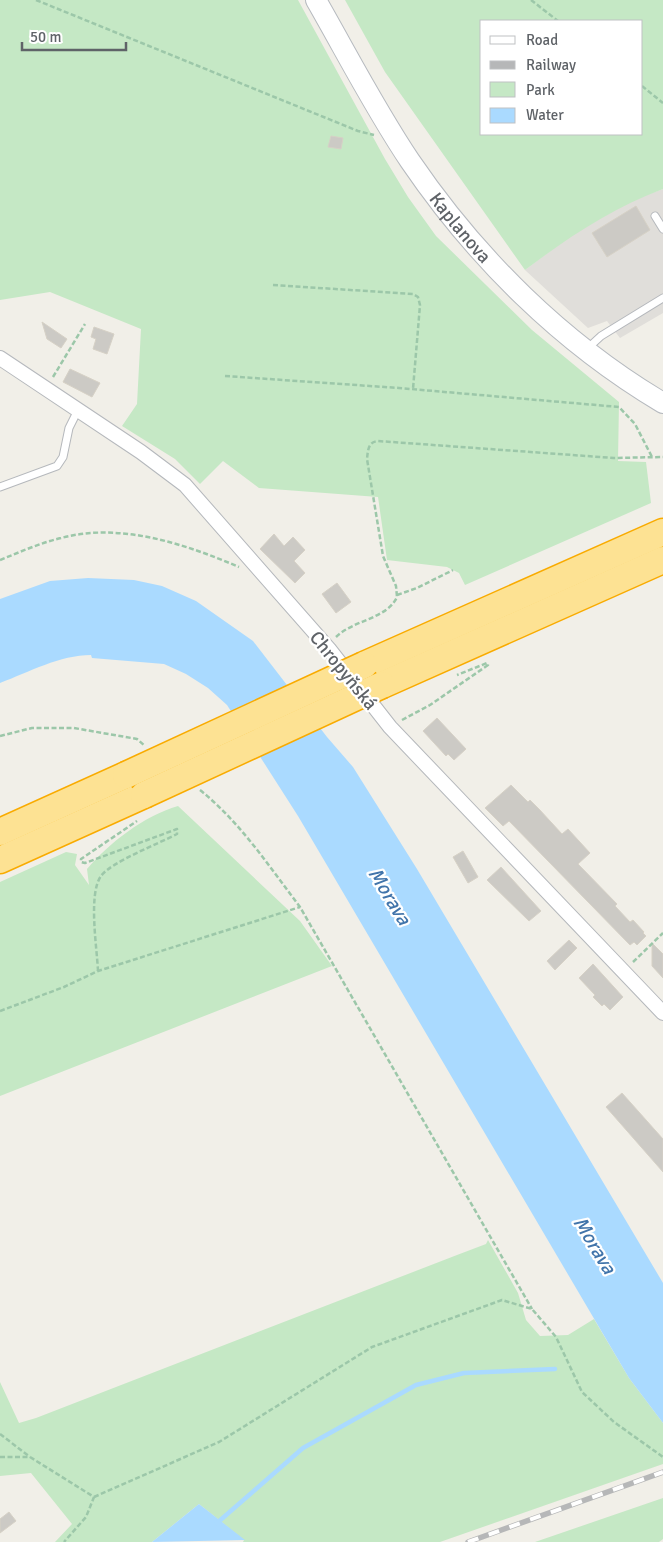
<svg xmlns="http://www.w3.org/2000/svg" width="663" height="1542" viewBox="0 0 663 1542" font-family="Signika,sans-serif">
	<rect width="100%" height="100%" fill="#f1efe8"/>
	<path fill="#e0deda" d="M 663,189 L 663,313 L 620,338 L 607,321 L 588,328 L 525,270 L 574,233 L 633,200 Z"/>
	<g fill="#c5e8c5" fill-rule="evenodd">
		<path d="M 0,0 L 298,0 L 385,159 L 408,197 L 436,236 L 532,330 L 619,402 L 618,461 L 646,462 L 651,503 L 465,585 L 459,573 L 447,567 L 387,560 L 378,497 L 259,488 L 223,461 L 200,484 L 175,459 L 122,426 L 137,404 L 141,329 L 50,292 L 0,300 Z"/>
		<path d="M 345,0 L 663,0 L 663,189 C 612,208 569,237 525,270 L 385,72 ZM 482,21 L 642,21 L 642,134 L 482,134 Z"/>
		<path d="M 178,806 L 300,921 L 332,966 L 0,1096 L 0,882 L 66,852 L 77,854 L 75,865 L 89,885 L 87,869 C 110,842 144,816 178,806 Z"/>
		<path d="M 488,1240 L 518,1293 L 526,1320 L 540,1336 L 568,1335 L 594,1319 L 629,1378 L 663,1423 L 663,1464 L 440,1542 L 243,1542 L 244,1540 L 199,1504 L 152,1542 L 55,1542 L 72,1524 L 31,1473 L 0,1476 L 0,1382 L 19,1423 L 36,1418 L 457,1255 L 486,1244 Z"/>
		<path d="M 663,1498 L 663,1539 L 659,1542 L 535,1542 Z"/>
	</g>
	<g fill="#aadaff">
		<path d="M 88,578 L 134,580 L 162,586 L 196,601 L 253,641 L 327,737 L 353,767 L 417,869 L 663,1283 L 663,1423 L 629,1378 L 298,816 L 227,705 L 208,688 L 186,674 L 164,664 L 92,658 L 91,655 C 60,655 29,672 0,683 L 0,599 L 50,581 Z"/>
		<path d="M 199,1504 L 245,1540 L 152,1542 Z"/>
	</g>
	<g fill="none" stroke-linecap="round" stroke-linejoin="round">
		<path stroke="#aadaff" stroke-width="4.5" d="M 217,1523 L 303,1448 L 416,1385 L 464,1373 L 555,1369"/>
	</g>
	<g fill="#cccac5" stroke="#d6d1c6">
		<path d="M 331,136 L 343,138 L 341,149 L 328,147 Z"/>
		<path d="M 636,206 L 650,230 L 607,257 L 592,233 Z"/>
		<path d="M 42,322 L 67,339 L 61,348 L 47,339 Z"/>
		<path d="M 94,327 L 114,334 L 107,354 L 93,349 L 96,339 L 91,337 Z"/>
		<path d="M 70,369 L 100,383 L 92,397 L 63,382 Z"/>
		<path d="M 274,534 L 284,546 L 293,537 L 305,550 L 294,561 L 305,573 L 295,583 L 260,549 Z"/>
		<path d="M 337,583 L 351,602 L 336,613 L 322,594 Z"/>
		<path d="M 437,718 L 466,749 L 454,760 L 448,754 L 446,756 L 423,731 Z"/>
		<path d="M 511,785 L 528,802 L 530,800 L 539,809 L 562,834 L 568,829 L 590,853 L 578,864 L 617,904 L 615,906 L 630,922 L 633,920 L 644,932 L 643,933 L 646,936 L 637,945 L 634,942 L 630,945 L 509,821 L 503,826 L 485,808 Z"/>
		<path d="M 463,851 L 478,877 L 468,883 L 453,857 Z"/>
		<path d="M 501,867 L 541,911 L 529,921 L 487,880 Z"/>
		<path d="M 569,940 L 577,948 L 555,970 L 547,961 Z"/>
		<path d="M 652,943 L 663,954 L 663,978 L 652,966 Z"/>
		<path d="M 593,964 L 623,997 L 610,1010 L 604,1004 L 602,1006 L 593,997 L 595,995 L 579,978 Z"/>
		<path d="M 622,1093 L 663,1139 L 663,1172 L 606,1107 Z"/>
		<path d="M 9,1512 L 16,1521 L 0,1533 L 0,1519 Z"/>
	</g>
	<g fill="none" stroke-linecap="round" stroke-linejoin="round">
		<defs>
			<g id="service">
				<path d="M 655,216 L 663,229"/>
				<path d="M 588,348 L 601,336 L 663,298"/>
				<path d="M 0,487 L 57,466 L 63,457 L 69,428 L 78,410"/>
			</g>
			<path id="minor" d="M 0,358 L 141,452 L 185,485 L 329,649 L 390,727 L 663,1013"/>
			<g id="secondary">
				<path id="s1" d="M 316,0 C 347,54 375,109 410,161 C 476,258 562,343 663,403"/>
			</g>
			<g id="motorway">
				<path d="M 364,665 L 663,532"/>
				<path d="M 382,685 L 663,560"/>
				<path d="M 0,832 L 126,775"/>
				<path d="M 0,860 L 144,795"/>
			</g>
		</defs>
		<use href="#service" stroke="#b5b8bc" stroke-width="9"/>
		<use href="#minor" stroke="#b5b8bc" stroke-width="16"/>
		<use href="#secondary" stroke="#b6babf" stroke-width="22"/>
		<use href="#motorway" stroke="#f9ab00" stroke-width="29"/>
		<g stroke="#9cc7a9" stroke-width="2.5" stroke-dasharray="5 2.5" stroke-linecap="butt">
			<path d="M 36,0 L 358,131 L 374,135"/>
			<path d="M 531,0 L 558,21"/>
			<path d="M 642,86 L 663,103"/>
			<path d="M 273,285 L 413,294 L 418,297 L 420,305 L 413,389"/>
			<path d="M 225,376 L 399,388 L 619,407 L 635,424 L 652,457"/>
			<path d="M 53,377 L 85,324"/>
			<path d="M 0,560 C 20,552 40,543 61,538 C 120,522 185,544 239,567"/>
			<path d="M 397,595 L 417,588 L 453,570"/>
			<path d="M 336,637 C 353,620 387,619 397,597 L 396,586 L 383,556 L 367,459 C 368,450 368,442 378,441 L 614,458 L 663,457"/>
			<path d="M 402,720 L 430,705 L 488,665 L 487,663 L 457,675"/>
			<path d="M 0,736 L 32,728 L 74,728 L 137,739 L 145,746"/>
			<path d="M 200,790 C 240,822 269,866 300,907 L 532,1309"/>
			<path d="M 633,962 L 663,933"/>
			<path d="M 98,971 C 97,948 88,894 101,876 C 111,862 160,843 177,834 L 177,829 L 85,863 L 81,862 L 81,859 L 137,821"/>
			<path d="M 0,1011 L 64,987 L 98,971 L 300,907"/>
			<path d="M 0,1434 L 30,1457"/>
			<path d="M 0,1457 L 30,1457 L 94,1497 L 86,1517 L 64,1542"/>
			<path d="M 94,1497 L 219,1442 L 372,1347 L 502,1300 L 532,1309 L 556,1337 L 582,1392 L 614,1422 L 663,1457"/>
		</g>
		<use href="#service" stroke="#fff" stroke-width="7"/>
		<use href="#minor" stroke="#fff" stroke-width="14"/>
		<use href="#secondary" stroke="#fff" stroke-width="20"/>
		<use href="#motorway" stroke="#fde293" stroke-width="26"/>
		<defs>
			<path id="rail" d="M 468,1542 L 663,1472"/>
		</defs>
		<use href="#rail" stroke="#b6b7b8" stroke-width="5.5"/>
		<use href="#rail" stroke="#fff" stroke-width="4" stroke-dasharray="11" stroke-linecap="butt"/>
		<defs>
			<g id="motorway-bridge">
				<path d="M 126,775 L 364,665"/>
				<path d="M 144,795 L 382,685"/>
			</g>
		</defs>
		<use href="#motorway-bridge" stroke="#f9ab00" stroke-width="29" stroke-linecap="butt"/>
		<use href="#motorway-bridge" stroke="#fde293" stroke-width="26"/>
	</g>
	<g text-anchor="middle" stroke-width="4.5" stroke-linejoin="round" paint-order="stroke">
		<g font-size="19" fill="#5f6368" stroke="#fff">
			<text dy="7" stroke="none"><textPath href="#s1" startOffset="270">Kaplanova</textPath></text>
			<text transform="translate(344 670) rotate(51)" y="7">Chropyňská</text>
		</g>
		<g font-size="20" font-style="italic" fill="#4174aa" stroke="#fff">
			<text transform="translate(390 896) rotate(59)" y="7">Morava</text>
			<text transform="translate(595 1245) rotate(59)" y="7">Morava</text>
		</g>
	</g>
	<rect x="480" y="20" width="162" height="115" fill="#ffffff" stroke="#bfc1c3"/>
	<rect x="490" y="36" width="25" height="8" fill="#ffffff" stroke="#bfc1c3"/>
	<text x="526" y="45" font-size="15" fill="#5f6368">Road</text>
	<rect x="490" y="61" width="25" height="8" fill="#b6b7b8" stroke="#bfc1c3"/>
	<text x="526" y="70" font-size="15" fill="#5f6368">Railway</text>
	<rect x="490" y="82" width="25" height="15" fill="#c5e8c5" stroke="#bfc1c3"/>
	<text x="526" y="95" font-size="15" fill="#5f6368">Park</text>
	<rect x="490" y="108" width="25" height="15" fill="#aadaff" stroke="#bfc1c3"/>
	<text x="526" y="120" font-size="15" fill="#5f6368">Water</text>
	<path d="M22 42v8h104v-8" fill="none" stroke="#5f6368" stroke-width="2.5"/>
	<text x="30" y="42" font-size="15" fill="#5f6368" stroke="#ffffff" stroke-width="4" paint-order="stroke">50 m</text>
</svg>
